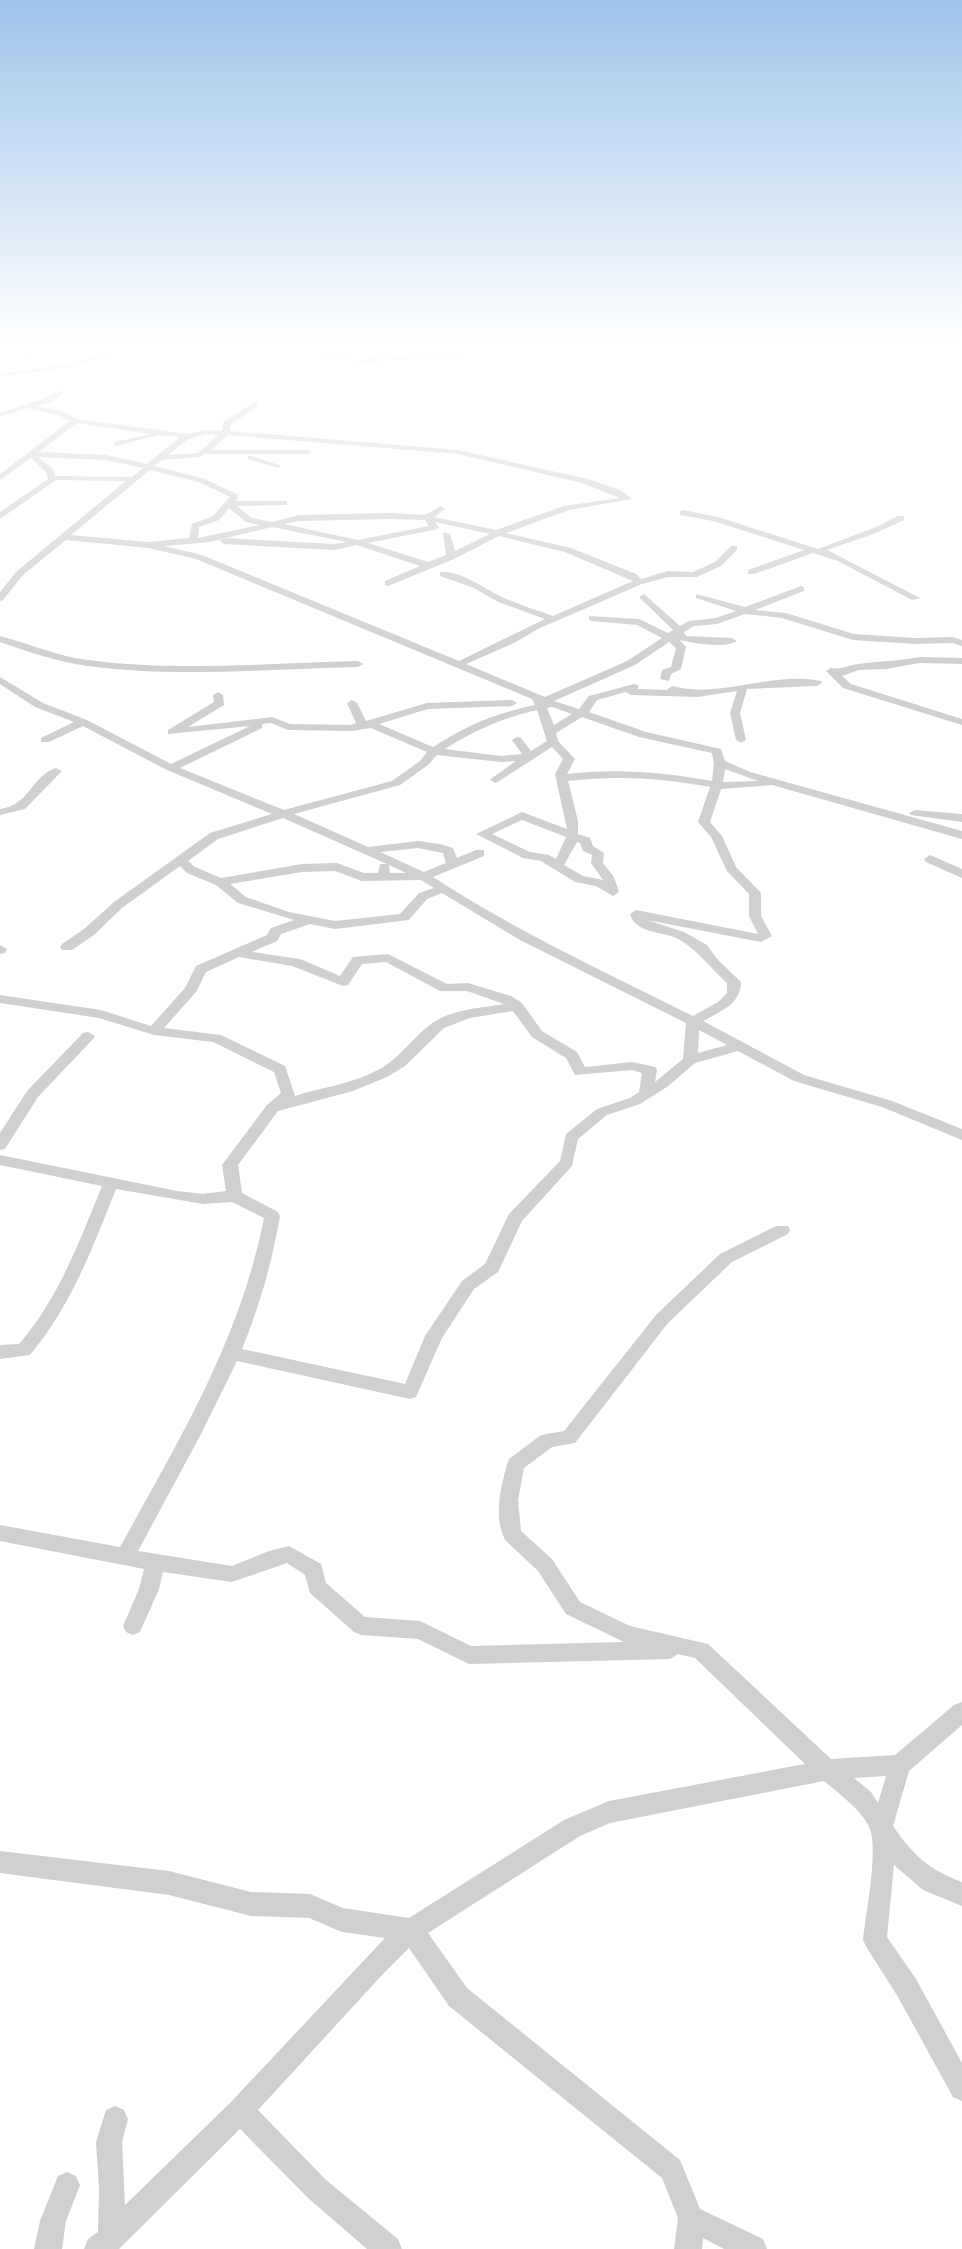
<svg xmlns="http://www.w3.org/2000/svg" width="962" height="2249" viewBox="0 0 962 2249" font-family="'Space Grotesk',sans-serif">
	<rect width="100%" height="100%" fill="#fff"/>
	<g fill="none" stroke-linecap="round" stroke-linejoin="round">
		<g fill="#d0d0d0" fill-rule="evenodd">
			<path d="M 0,346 L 5,346 L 35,356 L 32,358 L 0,349 Z"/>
			<path d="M 87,346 L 102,346 L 125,352 L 61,369 L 0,377 L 0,373 L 46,368 L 113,352 Z"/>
			<path d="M 319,346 C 326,346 332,350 339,350 C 346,351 352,347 358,350 L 349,360 L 344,359 L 349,353 L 323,359 L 321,356 L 329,353 Z"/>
			<path d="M 377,346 L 383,346 L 387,353 L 383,356 L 472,352 L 475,354 L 354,364 L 354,362 L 370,358 L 380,352 Z"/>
			<path d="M 60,390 L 63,394 L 51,402 L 37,406 L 63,411 L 77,419 L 188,434 L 205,430 L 222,431 L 223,422 L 254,402 L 258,404 L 257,407 L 230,425 L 230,431 L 458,450 L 588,479 L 620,490 L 632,499 L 569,510 L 506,533 L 571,548 L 636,574 L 641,579 L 668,571 L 693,572 L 715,562 L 731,546 L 737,546 L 737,550 L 721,566 L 697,577 L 668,577 L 642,584 L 540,628 L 514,643 L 466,664 L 545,697 L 627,661 L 662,638 L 637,625 L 592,621 L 589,620 L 589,616 L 639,619 L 668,633 L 673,630 L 641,599 L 639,597 L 644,594 L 680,626 L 689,621 L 716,618 L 736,611 L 696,598 L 696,594 L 745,607 L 801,586 L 804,587 L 804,591 L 755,610 L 786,613 L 854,634 L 916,638 L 953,637 L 962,640 L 962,646 L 952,643 L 916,644 L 853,640 L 782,618 L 745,614 L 717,624 L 694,626 L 684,632 L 686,636 L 732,638 L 737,641 C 726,649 693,643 680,640 L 686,647 L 681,669 L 671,674 L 669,681 L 660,679 L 662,670 L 671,667 L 676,648 L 669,642 L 635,665 L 554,701 L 579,709 L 589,696 L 634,684 L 638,685 L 638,689 L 667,690 L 672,686 C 720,699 771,671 821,681 L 822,683 L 817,686 L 747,689 L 740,713 L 746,740 L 741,743 L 736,740 L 730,713 L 737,691 L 698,697 L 631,695 L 626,692 L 597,700 L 589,712 L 646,732 L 721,749 L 725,761 L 750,772 L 962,831 L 962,839 L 772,785 L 721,789 L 710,822 L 722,836 L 736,867 L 761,893 L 761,916 L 772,936 L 761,942 L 647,920 L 684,932 L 707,945 L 718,960 L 741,982 C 741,1004 721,1011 703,1021 L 804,1075 L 892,1101 L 962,1129 L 962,1140 L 882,1107 L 794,1081 L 738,1051 L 695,1063 L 667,1087 L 640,1104 L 607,1115 L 578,1139 L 572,1166 L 522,1221 L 498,1272 L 474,1289 L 442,1338 L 416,1397 L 410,1399 L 237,1361 L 201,1434 L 138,1551 L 232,1566 L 269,1551 L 289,1546 L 321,1564 L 326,1583 L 365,1617 L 420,1621 L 471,1646 L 624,1642 L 566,1614 L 538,1571 L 505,1540 C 493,1516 501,1488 507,1464 L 509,1459 L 541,1435 L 564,1431 L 656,1315 L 720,1254 L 776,1226 L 788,1226 L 790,1230 L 788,1234 L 732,1262 L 668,1323 L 575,1443 L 552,1447 L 524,1468 L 518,1500 L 521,1531 L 552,1559 L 580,1602 L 630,1626 L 708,1644 L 831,1759 L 895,1755 L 954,1705 L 962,1702 L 962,1725 L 909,1771 L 893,1826 C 913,1855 929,1870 962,1882 L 962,1906 L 923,1890 L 894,1865 L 887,1937 L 916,1979 L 962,2063 L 962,2101 L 953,2097 L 898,1997 L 867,1948 L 863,1940 C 866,1913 877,1857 871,1832 C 866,1813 838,1793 824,1781 L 610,1823 L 580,1836 L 428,1933 L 467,1988 L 680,2160 L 700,2209 L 763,2239 L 767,2249 L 724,2249 L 703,2238 L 702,2249 L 674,2249 L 678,2218 L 662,2178 L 449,2006 L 409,1948 L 383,1974 L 258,2110 L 326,2180 L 398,2239 L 402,2249 L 367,2249 L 308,2198 L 240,2129 L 119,2249 L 84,2249 L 88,2239 L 98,2232 L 99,2189 L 96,2142 L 106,2110 L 115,2106 L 124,2110 L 128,2119 L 122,2142 L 125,2205 L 230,2103 L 385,1938 L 342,1932 L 309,1918 L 251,1916 L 169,1895 L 0,1873 L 0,1851 L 169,1871 L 251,1892 L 310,1894 L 343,1908 L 409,1918 L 564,1820 L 609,1801 L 805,1764 L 695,1658 L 678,1654 L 670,1659 L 469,1664 L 418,1639 L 361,1635 L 354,1632 L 310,1593 L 305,1575 L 287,1563 L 232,1582 L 163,1572 L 159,1589 L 140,1632 L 133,1635 L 126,1632 L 123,1626 L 139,1589 L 144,1569 L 0,1541 L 0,1525 L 120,1547 C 179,1440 240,1340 264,1218 L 232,1202 L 203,1204 L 116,1189 C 93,1247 71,1306 30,1355 L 0,1359 L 0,1345 L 19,1344 C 59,1298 79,1242 102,1186 L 0,1165 L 0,1155 L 177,1191 L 203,1194 L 226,1191 L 222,1165 L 267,1105 L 281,1093 L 274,1072 L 213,1042 L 154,1035 L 99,1018 L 0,1003 L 0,995 L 101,1010 L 151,1026 L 185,988 L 196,966 L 267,935 L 271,928 L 294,920 L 238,903 L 216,885 L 187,873 L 180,866 L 122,908 L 94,935 L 72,950 L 62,950 L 60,947 L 62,944 L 84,929 L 114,902 L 210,833 L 272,814 L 167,770 L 83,726 L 49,742 L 41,742 L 41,738 L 74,722 L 35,707 L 0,684 L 0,677 L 43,703 L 87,720 L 171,764 L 250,726 L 168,734 L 168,730 L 214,702 L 213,695 L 218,692 L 223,695 L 224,705 L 188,727 L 272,717 L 290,724 L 351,725 L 356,723 L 347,703 L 352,700 L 357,703 L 366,721 L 427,703 L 512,700 L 517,703 L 512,706 L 428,709 L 379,724 L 433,747 C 469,724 494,714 535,705 L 532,699 L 196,559 L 148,548 L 66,540 L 23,575 L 3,600 L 0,601 L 0,592 L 17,571 L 126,481 L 56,480 L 0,519 L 0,512 L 48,479 L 46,472 L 31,458 L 0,480 L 0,474 L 70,421 L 58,415 L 28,408 L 0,417 L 0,413 L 45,398 ZM 77,423 L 151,434 L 114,442 L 114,446 L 117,446 L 158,435 L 180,437 L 147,464 L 106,455 L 39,452 ZM 205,434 L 219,435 L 198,453 L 168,455 L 187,440 ZM 228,435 L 458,454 L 582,483 L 620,498 L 564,506 L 496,530 L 434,517 L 445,509 L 441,506 L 425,515 L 391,513 L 299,515 L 272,522 L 252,518 L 237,506 L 284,505 L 287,505 L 287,501 L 236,501 L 238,495 L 205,479 L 154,466 L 162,460 L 200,457 L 205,454 L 307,454 L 311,452 L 307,450 L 211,450 ZM 38,457 L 106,460 L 143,468 L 132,477 L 55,476 L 53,469 ZM 150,470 L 199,482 L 230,497 L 213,516 L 192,524 L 189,538 L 148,542 L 71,535 ZM 229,508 L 246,522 L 260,525 L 198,538 L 199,527 L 219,520 ZM 391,519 L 425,520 L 429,526 L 358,540 L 284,524 L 299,521 ZM 435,522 L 490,534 L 455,551 L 450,534 L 443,532 L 446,555 L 428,562 L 368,543 L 438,529 L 439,527 ZM 272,527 L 347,542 L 334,544 L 224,538 L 220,541 L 224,544 L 334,550 L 357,545 L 420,566 L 385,581 L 385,585 L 388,586 L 454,559 L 499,536 L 565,552 L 633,581 L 553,616 C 537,610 520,605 504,598 C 486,590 460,570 440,572 L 440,576 L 474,588 L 498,602 L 545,619 L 459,661 L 202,555 L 164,546 L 210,542 ZM 552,707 L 572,714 L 554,725 L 547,708 ZM 537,710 L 547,741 L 531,751 L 521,738 L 517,737 L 512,740 L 522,754 L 501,756 L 445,749 C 475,730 503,718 537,710 ZM 582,717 L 639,737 L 712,753 L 714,763 L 712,781 C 663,772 616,768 567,774 L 575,759 L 558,741 L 556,733 ZM 271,723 L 288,730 L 352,731 L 371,728 L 427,752 L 420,761 L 392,781 L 284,810 L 180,768 L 262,728 L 262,724 ZM 552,747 L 563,759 L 555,774 L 567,829 L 522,812 L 476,834 L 523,858 L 541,861 L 575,882 L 596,886 L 613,896 L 619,892 L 614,877 L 603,863 L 604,853 L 593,846 L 590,838 L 578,834 L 578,821 L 568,781 C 617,775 663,778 710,787 L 698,822 L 711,837 L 727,871 L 749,894 L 749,916 L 758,934 L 636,910 L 630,914 C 635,932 659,932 674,937 C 696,947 709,967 727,983 L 727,993 L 718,1002 L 693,1016 C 605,972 516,931 433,877 L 484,856 L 484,850 L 476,850 L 457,858 L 453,848 L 440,844 L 418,841 L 368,847 L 294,814 L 400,785 L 428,765 L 437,755 L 501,762 L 516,761 L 492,778 L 490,780 L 496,783 ZM 725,769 L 758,781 L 723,782 ZM 283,818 L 387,864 L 380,864 L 378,873 L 364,873 L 337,863 L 302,864 L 221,878 L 195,867 L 188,861 L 218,839 ZM 522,820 L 566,837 L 556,859 L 549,855 L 530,852 L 492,834 ZM 577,842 L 580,843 L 583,851 L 592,855 L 591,863 L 603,880 L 583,876 L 564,865 ZM 418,848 L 443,853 L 446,863 L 424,872 L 380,852 ZM 389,865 L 406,873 L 390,873 ZM 335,871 L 362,881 L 421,880 L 434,888 L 419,893 L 400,914 L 335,921 L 289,912 L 246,897 L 230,884 L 302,872 ZM 442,893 L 520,940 L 686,1023 L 683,1059 L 655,1082 L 657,1070 L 655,1067 L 632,1062 L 585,1067 L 577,1052 L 542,1031 L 522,1003 L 511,996 L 468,983 L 447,984 L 388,954 L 353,957 L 340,976 L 300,959 L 252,952 L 277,941 L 281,934 L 310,924 L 335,929 L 409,920 L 427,899 ZM 239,957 L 292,966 L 343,986 L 348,985 L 362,964 L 386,962 L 440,991 L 467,991 L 504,1004 C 482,1008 453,1009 434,1022 C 413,1036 401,1058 378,1070 C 352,1084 323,1087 295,1096 L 285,1066 L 221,1035 L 164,1028 L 196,992 L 206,972 ZM 513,1011 L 532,1037 L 566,1058 L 575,1075 L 632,1070 L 642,1073 L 639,1092 L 630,1098 L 597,1109 L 566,1134 L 560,1161 L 509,1214 L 485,1264 L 462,1281 L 425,1336 L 405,1384 L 242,1349 C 260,1305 272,1262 280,1216 L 278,1212 L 242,1193 L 238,1165 L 278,1111 L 353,1091 L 387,1077 L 405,1066 L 444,1028 L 470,1018 ZM 699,1030 L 727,1045 L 698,1053 ZM 886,1776 L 878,1803 L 871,1792 L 854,1778 Z"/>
			<path d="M 248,455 L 282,466 L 278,468 L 248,459 Z"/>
			<path d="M 683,510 L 718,517 L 818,549 L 879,526 L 898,516 L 904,516 L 904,520 L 876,533 L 827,550 L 920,598 L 912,600 L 838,561 L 813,553 L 754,574 L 748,574 L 748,570 L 804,550 L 713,521 L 680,515 L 680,511 Z"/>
			<path d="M 0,636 C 30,644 57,656 88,660 C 178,672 268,663 358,661 L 363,664 L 358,667 C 268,669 178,678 88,666 C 58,662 29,652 0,642 Z"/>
			<path d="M 920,657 L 962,658 L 962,664 L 920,663 L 886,669 L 859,670 L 842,676 L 851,684 L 962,719 L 962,725 L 843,688 L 826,671 L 831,668 C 842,670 848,665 858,664 C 879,661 899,661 920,657 Z"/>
			<path d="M 56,768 L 62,771 L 60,773 L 25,809 L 0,815 L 0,809 C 30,805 31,776 56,768 Z"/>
			<path d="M 915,810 L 962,814 L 962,822 L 911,815 L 909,813 Z"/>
			<path d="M 930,855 L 962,869 L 962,878 L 926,862 L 924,859 Z"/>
			<path d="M 0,945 L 7,949 L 5,953 L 0,954 Z"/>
			<path d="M 88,1032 L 95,1036 L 93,1039 L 38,1097 L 5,1149 L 0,1150 L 0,1133 L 27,1091 L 83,1033 Z"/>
			<path d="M 67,2172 L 76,2176 L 80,2185 L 66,2221 L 62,2249 L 34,2249 L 40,2221 L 58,2176 Z"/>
		</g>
	</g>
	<linearGradient id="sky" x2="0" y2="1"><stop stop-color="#9ec4ea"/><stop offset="0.52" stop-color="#fff"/><stop offset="1" stop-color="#fff" stop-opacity="0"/></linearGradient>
	<rect width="962" height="661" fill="url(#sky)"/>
</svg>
